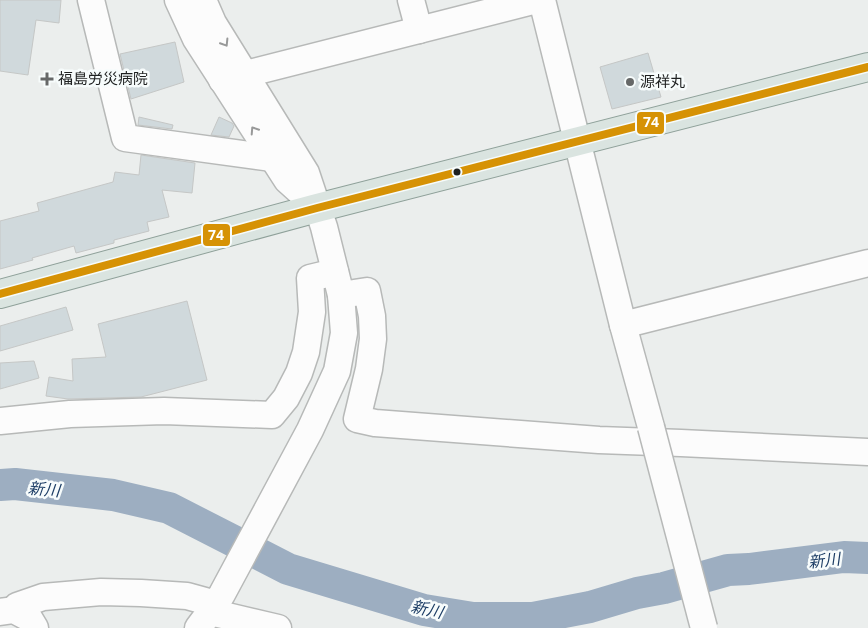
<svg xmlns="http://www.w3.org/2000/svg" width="868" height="628" viewBox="0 0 868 628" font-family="'Open Sans','Noto Sans JP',sans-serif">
	<rect width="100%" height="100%" fill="#ebeeed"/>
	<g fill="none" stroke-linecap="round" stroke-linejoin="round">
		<path stroke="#9daec1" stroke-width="32" d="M 0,485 L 15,484 L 113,495 L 169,508 L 288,569 L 424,610 L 473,618 L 533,618 L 590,607 L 637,593 L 664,588 L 728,570 L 749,569 L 844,557 L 868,558"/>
	</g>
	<g fill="#d0d9dc" stroke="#c5c7c6">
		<path d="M 0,0 L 61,0 L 59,23 L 36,20 L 28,75 L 0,71 Z"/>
		<path d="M 175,42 L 184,82 L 131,99 L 120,54 Z"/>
		<path d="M 648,53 L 661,97 L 612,109 L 600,67 Z"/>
		<path d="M 139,117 L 173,125 L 172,129 L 138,125 Z"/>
		<path d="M 219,117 L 232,123 L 234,126 L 229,137 L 211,135 Z"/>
		<path d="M 141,155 L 195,163 L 192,193 L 162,190 L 169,217 L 147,222 L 149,231 L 114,240 L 114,243 L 76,253 L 74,246 L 32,258 L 33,260 L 0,269 L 0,221 L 39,211 L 37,203 L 113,182 L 115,172 L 139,175 Z"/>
		<path d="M 187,301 L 207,380 L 141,397 L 68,399 L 46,396 L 49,377 L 73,381 L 72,359 L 106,357 L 98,324 Z"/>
		<path d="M 66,307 L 73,330 L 0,351 L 0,326 Z"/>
		<path d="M 34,361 L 39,378 L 0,389 L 0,363 Z"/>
	</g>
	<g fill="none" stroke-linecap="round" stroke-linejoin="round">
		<defs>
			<g id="minor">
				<path d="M 91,0 L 125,138 L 272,158"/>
				<path d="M 178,0 L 196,39 L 287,180 L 317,207"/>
				<path d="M 411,0 L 419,30"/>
				<path d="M 542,0 L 623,325 L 651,427"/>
				<path d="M 222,80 L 537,0"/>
				<path d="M 341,295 L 367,291 L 372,316 L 373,339 L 369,369 L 357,419 L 375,423 L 599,440 L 681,443 L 868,452"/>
				<path d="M 623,325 L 868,263"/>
				<path d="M 0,421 L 70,414 L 164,411 L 272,415 L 286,398 L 299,373 L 306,352 L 312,312 L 310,278 L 335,272"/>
				<path d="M 14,610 L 17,606 L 43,597 L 101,592 L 141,593 L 187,596 L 216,604"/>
				<path d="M 0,612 L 14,610 L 29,618 L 35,628"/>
				<path d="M 210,612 L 278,628"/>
				<path d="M 198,628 L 216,604 L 222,594 L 310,430 L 337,371 L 344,333 L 341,295 L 324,227 L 306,173 L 213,23 L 203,0"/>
			</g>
			<path id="major" d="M 0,294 L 317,208 L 868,67"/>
		</defs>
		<use href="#minor" stroke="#b7b9b8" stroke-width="29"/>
		<use href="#major" stroke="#8fa19a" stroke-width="30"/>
		<use href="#minor" stroke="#fcfcfc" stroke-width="26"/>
		<use href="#major" stroke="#dae4e0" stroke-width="28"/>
		<defs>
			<path id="minor-bridge" d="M 651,427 L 704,628"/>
		</defs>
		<use href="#minor-bridge" stroke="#b7b9b8" stroke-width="29" stroke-linecap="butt"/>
		<use href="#minor-bridge" stroke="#fcfcfc" stroke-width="26"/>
		<defs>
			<path id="bus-1" d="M 0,294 L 317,208 L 868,67"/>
		</defs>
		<use href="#bus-1" stroke="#f7fcfc" stroke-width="11"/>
		<use href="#bus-1" stroke="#d69205" stroke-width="8"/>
	</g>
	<defs><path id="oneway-chevron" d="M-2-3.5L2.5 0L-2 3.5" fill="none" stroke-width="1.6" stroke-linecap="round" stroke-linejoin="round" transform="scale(1.25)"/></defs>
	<g stroke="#989999">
		<use href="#oneway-chevron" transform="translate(225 43) rotate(58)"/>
		<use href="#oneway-chevron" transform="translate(254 130) rotate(-123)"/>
	</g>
	<g fill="#666868" stroke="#f7fcfc" stroke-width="2">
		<path d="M44.5 71.5h5v5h5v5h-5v5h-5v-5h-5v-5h5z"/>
		<circle cx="630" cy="82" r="5"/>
	</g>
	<circle fill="#1e2020" stroke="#f7fcfc" stroke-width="2" cx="457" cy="172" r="4.5"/>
	<g text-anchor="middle" stroke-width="5" stroke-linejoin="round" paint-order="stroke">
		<g font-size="15" fill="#1e2020" stroke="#f7fcfc" text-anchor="start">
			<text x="58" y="84">福島労災病院</text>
			<text x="640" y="87">源祥丸</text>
		</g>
		<g font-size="16" font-style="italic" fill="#1c3d65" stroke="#f7fcfc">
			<text transform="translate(44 489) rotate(5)" y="6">新川</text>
			<text transform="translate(824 560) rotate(-6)" y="6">新川</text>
			<text transform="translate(427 609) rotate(13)" y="6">新川</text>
		</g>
	</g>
	<g stroke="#f7fcfc" stroke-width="2">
		<rect x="636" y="111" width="29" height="24" rx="5" fill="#d69205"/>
		<rect x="202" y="223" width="29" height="24" rx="5" fill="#d69205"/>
	</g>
	<g font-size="14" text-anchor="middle" font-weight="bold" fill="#fff">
		<text x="651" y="127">74</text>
		<text x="216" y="240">74</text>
	</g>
</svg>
